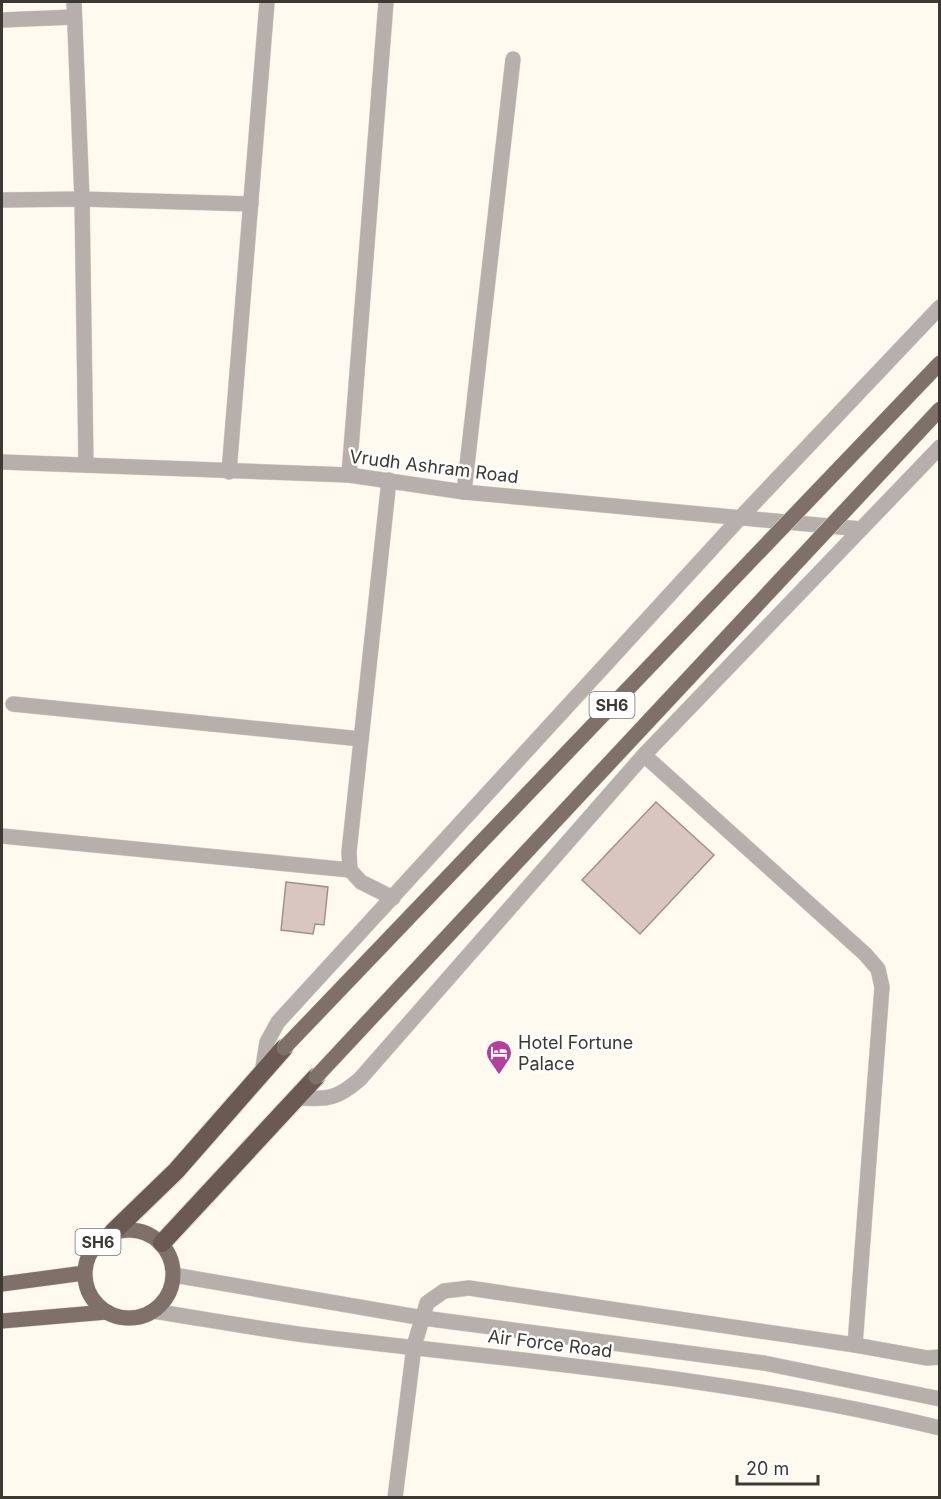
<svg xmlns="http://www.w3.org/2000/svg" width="941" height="1499" viewBox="0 0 941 1499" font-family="Inter,sans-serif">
	<rect width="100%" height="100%" fill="#fefaf0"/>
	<g fill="#dac6c0" stroke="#a3908b" stroke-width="1.5">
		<path d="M 656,802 L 714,855 L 640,934 L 582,880 Z"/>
		<path d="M 286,882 L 328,887 L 324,925 L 315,924 L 313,934 L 281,930 Z"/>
	</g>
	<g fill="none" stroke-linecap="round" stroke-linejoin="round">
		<defs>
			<g id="minor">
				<path d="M 74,2 L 82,199 L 86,465"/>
				<path d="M 2,20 L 74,17"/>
				<path d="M 2,200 L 82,199 L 251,204"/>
				<path d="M 2,462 L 349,475 L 464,492 L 861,529"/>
				<path d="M 229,472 L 267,2"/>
				<path d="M 349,475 L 386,2"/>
				<path d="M 389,480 L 349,852 L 350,870 L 361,882 L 393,898"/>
				<path d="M 464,492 L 513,59"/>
				<path d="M 13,704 L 361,739"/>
				<path d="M 644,755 L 865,954 L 878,969 L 882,987 L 855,1345"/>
				<path d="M 2,836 L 350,870"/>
				<path d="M 262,1073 L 267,1042 L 278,1022 L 739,519 L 940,307"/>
				<path d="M 297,1098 C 328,1099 336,1100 360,1079 L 644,755 L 940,447"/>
				<path d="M 174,1275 L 423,1318 L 764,1363 L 940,1399"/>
				<path d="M 153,1311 C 204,1319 254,1328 305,1335 C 517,1361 732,1377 940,1428"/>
				<path d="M 395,1498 L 414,1346 L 427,1303 L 444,1291 L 469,1288 L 855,1345 L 927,1358 L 940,1357"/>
			</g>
			<g id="major">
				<circle cx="129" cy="1274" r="44"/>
				<path d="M 2,1284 L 84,1273"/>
				<path d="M 2,1321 L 107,1312"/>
			</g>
			<g id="highway">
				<path d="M 113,1232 L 176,1171 L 284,1048"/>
				<path d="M 162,1243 L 316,1077"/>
			</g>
		</defs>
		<use href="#minor" stroke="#dbd7ce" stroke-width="16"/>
		<use href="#major" stroke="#dbd7ce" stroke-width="16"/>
		<use href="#highway" stroke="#dbd7ce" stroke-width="20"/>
		<use href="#minor" stroke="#b7afab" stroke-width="15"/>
		<use href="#major" stroke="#7f706a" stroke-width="15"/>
		<use href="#highway" stroke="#6a5a53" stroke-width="18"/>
		<defs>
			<g id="major-bridge">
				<path d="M 284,1048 L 940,363"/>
				<path d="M 316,1077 L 940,409"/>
			</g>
		</defs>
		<use href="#major-bridge" stroke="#dbd7ce" stroke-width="16" stroke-linecap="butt"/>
		<use href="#major-bridge" stroke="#7f706a" stroke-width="15"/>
	</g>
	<defs>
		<symbol id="hotel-pin" viewBox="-11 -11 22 30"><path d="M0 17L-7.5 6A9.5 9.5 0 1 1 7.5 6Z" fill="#b2409c" stroke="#fff"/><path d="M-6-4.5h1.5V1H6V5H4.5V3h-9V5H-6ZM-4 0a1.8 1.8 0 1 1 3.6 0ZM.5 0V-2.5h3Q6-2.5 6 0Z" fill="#fff"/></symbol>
	</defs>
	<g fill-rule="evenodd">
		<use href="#hotel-pin" x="484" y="1038" width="30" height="40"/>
	</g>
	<g text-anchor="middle" stroke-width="5" stroke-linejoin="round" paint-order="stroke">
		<g fill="#fff" stroke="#767470" stroke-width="1.5">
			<rect x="589.5" y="692" width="45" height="26" rx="4.5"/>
			<rect x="75.5" y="1229" width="45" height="26" rx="4.5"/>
		</g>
		<g font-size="16" font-weight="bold" fill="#3c3933">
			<text x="612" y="711">SH6</text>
			<text x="98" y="1248">SH6</text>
		</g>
		<g font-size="18" fill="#3c3933" stroke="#fff">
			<text transform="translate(434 467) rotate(7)" y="6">Vrudh Ashram Road</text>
			<text transform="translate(550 1344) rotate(7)" y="6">Air Force Road</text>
		</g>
		<g font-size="18" fill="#3c3933" stroke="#fff" text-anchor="start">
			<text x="518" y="1049">Hotel Fortune<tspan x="518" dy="21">Palace</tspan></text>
		</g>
	</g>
	<rect width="941" height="1499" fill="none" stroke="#3c3933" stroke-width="6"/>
	<path d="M737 1475v9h81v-9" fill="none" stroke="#3c3933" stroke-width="3"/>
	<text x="746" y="1475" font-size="18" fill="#3c3933" stroke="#ffffff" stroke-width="4.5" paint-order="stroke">20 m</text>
</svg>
